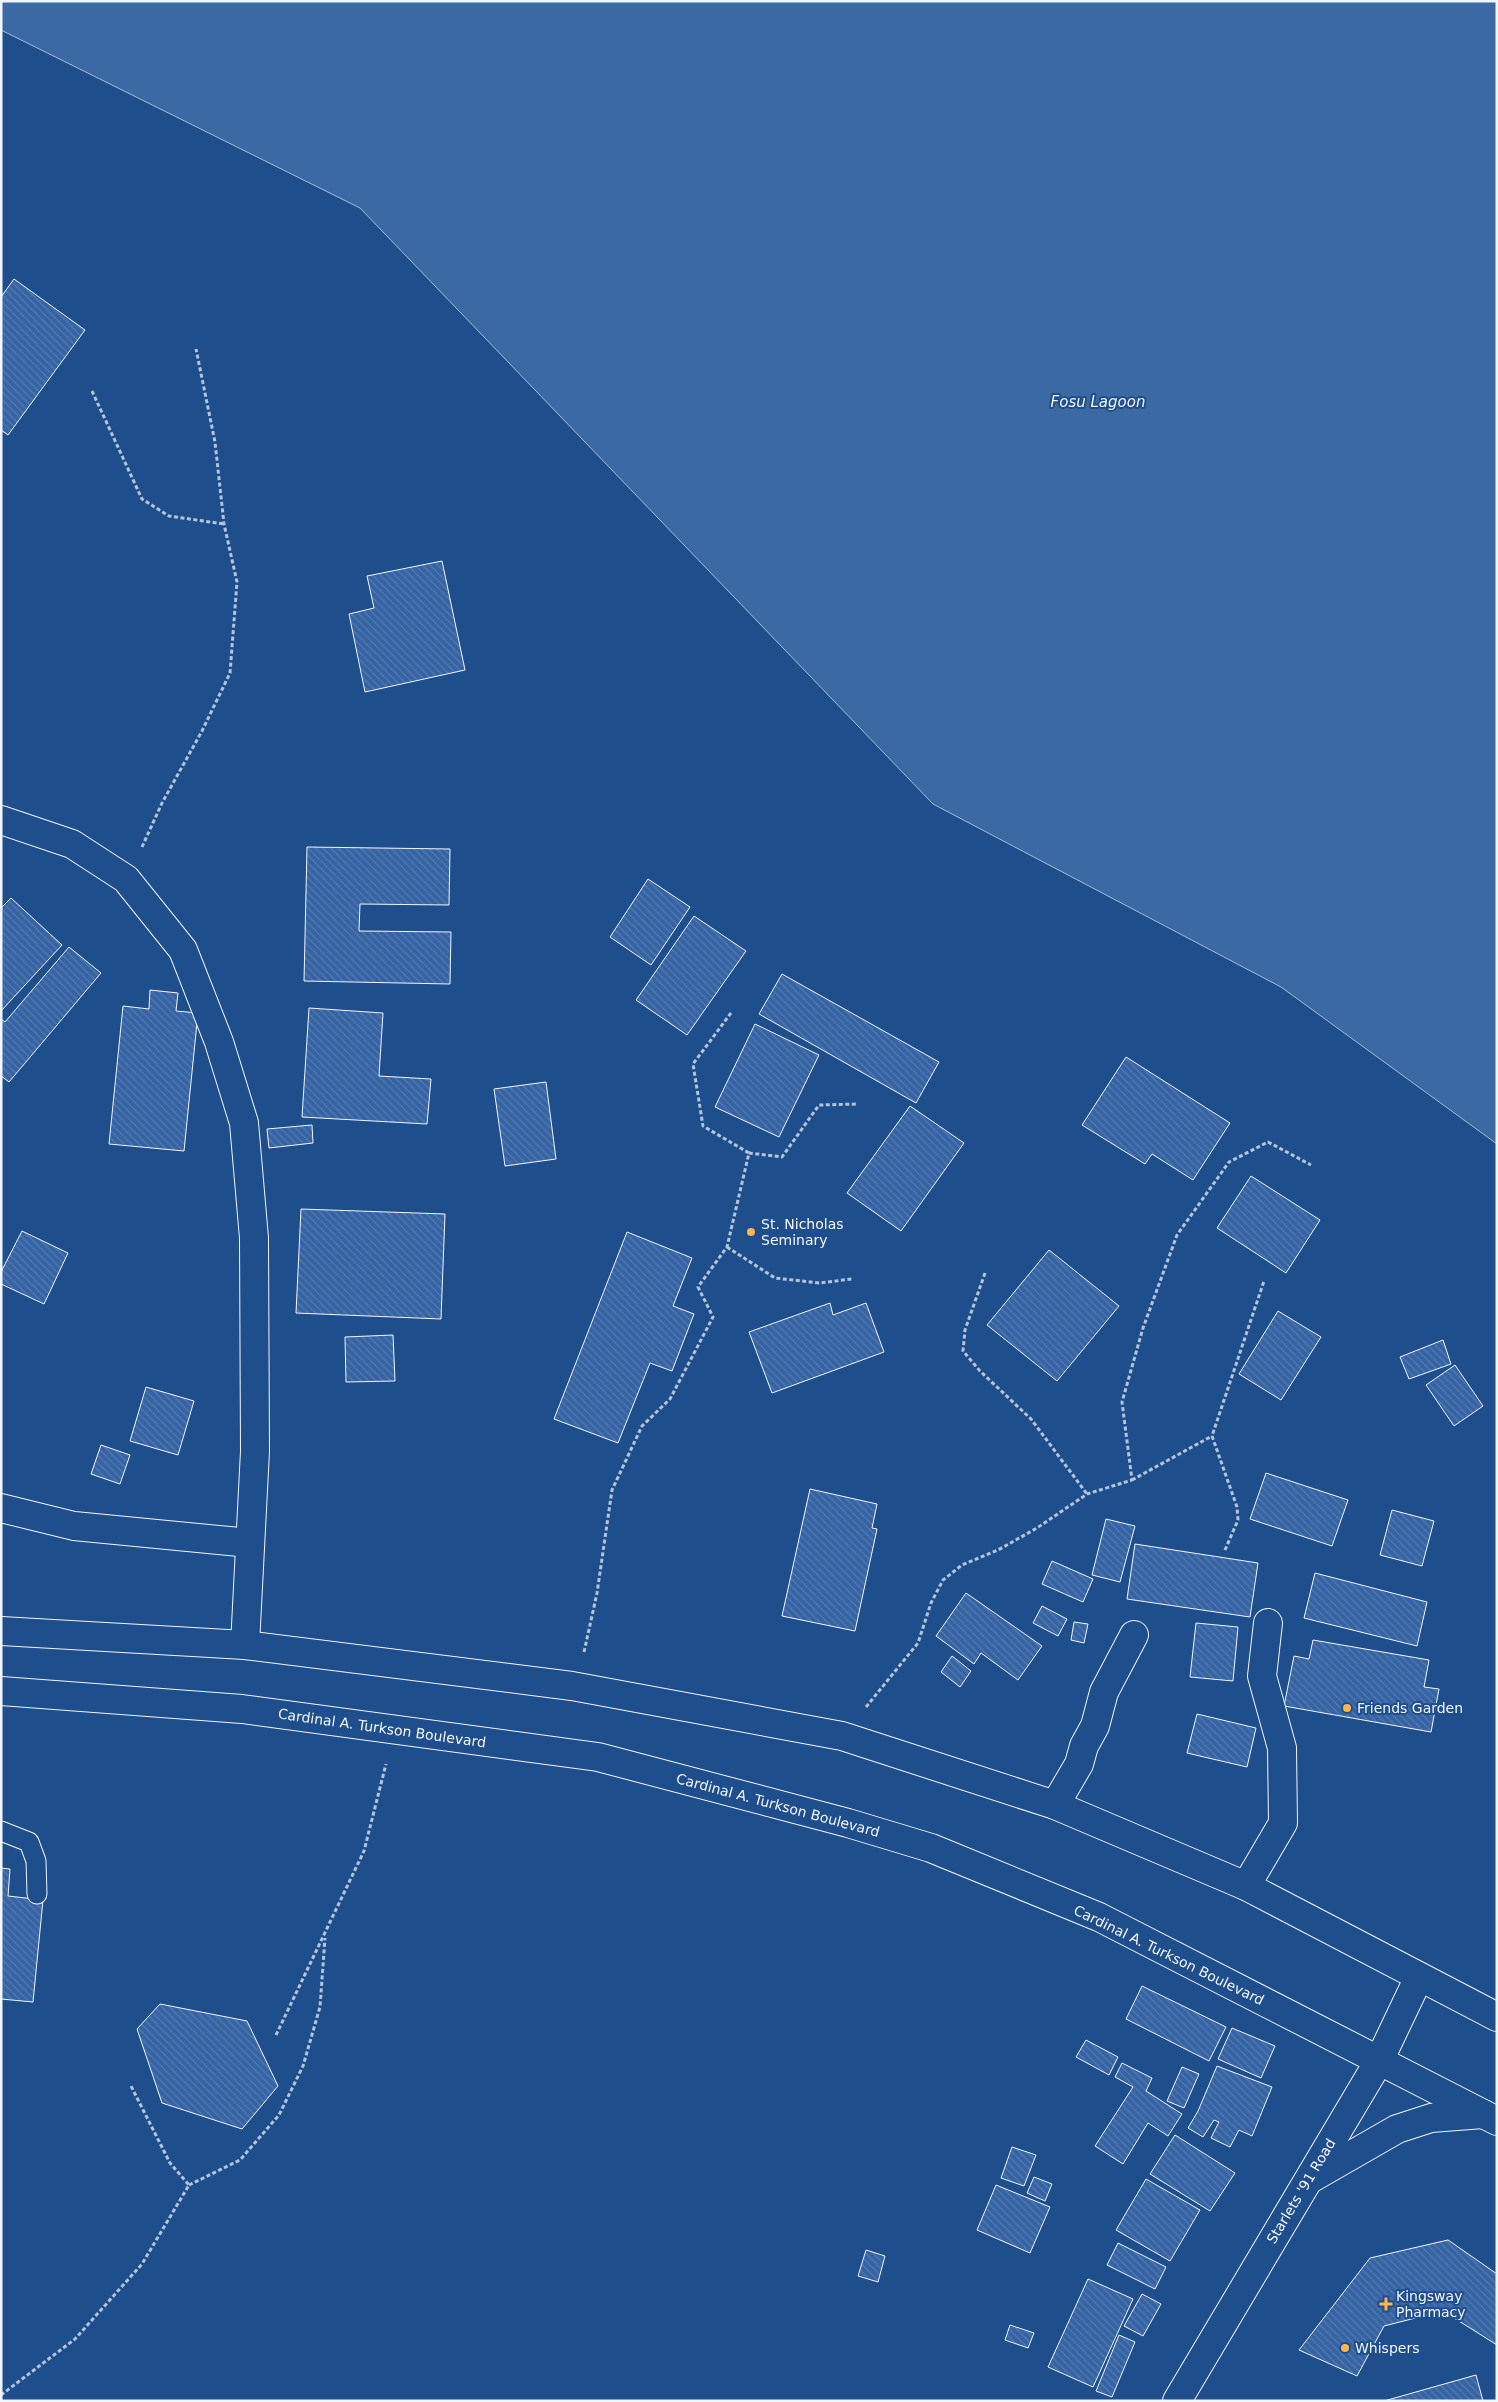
<svg xmlns="http://www.w3.org/2000/svg" width="1498" height="2402" viewBox="0 0 1498 2402" font-family="'DejaVu Sans',sans-serif">
	<defs>
		<pattern id="building-back-hatch" width="6" height="6" patternUnits="userSpaceOnUse" patternTransform="scale(1.25)"><rect width="6" height="6" fill="#3563a3"/><path d="M-1 5l2 2M0 0l6 6M5-1l2 2" fill="none" stroke="#537ab1"/></pattern>
	</defs>
	<rect width="100%" height="100%" fill="#1f4e8c"/>
	<path fill="#3b69a3" stroke="#a8bbd7" d="M 1,1 L 1497,1 L 1497,1144 L 1281,987 L 933,804 L 360,208 L 1,30 Z"/>
	<g fill="url(#building-back-hatch)" stroke="#f2f6ff">
		<path d="M 14,279 L 85,330 L 8,435 L 1,430 L 1,297 Z"/>
		<path d="M 442,561 L 465,670 L 365,692 L 349,614 L 374,608 L 367,576 Z"/>
		<path d="M 307,847 L 450,849 L 449,905 L 360,904 L 359,931 L 451,932 L 450,984 L 304,981 Z"/>
		<path d="M 648,879 L 690,907 L 651,965 L 610,937 Z"/>
		<path d="M 11,898 L 62,945 L 1,1011 L 1,908 Z"/>
		<path d="M 694,916 L 746,951 L 687,1035 L 636,1000 Z"/>
		<path d="M 69,947 L 101,973 L 9,1082 L 1,1076 L 1,1019 L 5,1022 Z"/>
		<path d="M 782,974 L 939,1062 L 916,1103 L 759,1014 Z"/>
		<path d="M 150,990 L 178,993 L 176,1011 L 198,1013 L 184,1151 L 109,1144 L 123,1006 L 149,1009 Z"/>
		<path d="M 309,1008 L 383,1013 L 379,1076 L 431,1079 L 427,1124 L 302,1117 Z"/>
		<path d="M 755,1024 L 819,1055 L 779,1137 L 715,1107 Z"/>
		<path d="M 1126,1057 L 1230,1123 L 1193,1180 L 1152,1154 L 1145,1164 L 1082,1125 Z"/>
		<path d="M 546,1082 L 556,1159 L 505,1166 L 494,1089 Z"/>
		<path d="M 910,1106 L 964,1143 L 901,1231 L 847,1193 Z"/>
		<path d="M 312,1125 L 313,1143 L 269,1148 L 267,1129 Z"/>
		<path d="M 1251,1176 L 1320,1220 L 1286,1273 L 1217,1228 Z"/>
		<path d="M 301,1209 L 445,1214 L 441,1319 L 296,1313 Z"/>
		<path d="M 22,1231 L 68,1253 L 44,1304 L 1,1284 L 1,1272 Z"/>
		<path d="M 627,1232 L 692,1258 L 673,1306 L 694,1314 L 672,1371 L 650,1363 L 618,1443 L 554,1419 Z"/>
		<path d="M 1049,1250 L 1119,1306 L 1057,1381 L 987,1325 Z"/>
		<path d="M 830,1303 L 833,1315 L 866,1303 L 884,1352 L 772,1393 L 749,1332 Z"/>
		<path d="M 1278,1311 L 1321,1337 L 1281,1400 L 1239,1374 Z"/>
		<path d="M 393,1335 L 395,1381 L 346,1382 L 345,1337 Z"/>
		<path d="M 1443,1340 L 1451,1364 L 1409,1379 L 1400,1357 Z"/>
		<path d="M 1455,1365 L 1483,1406 L 1454,1426 L 1426,1385 Z"/>
		<path d="M 146,1387 L 194,1401 L 178,1455 L 130,1441 Z"/>
		<path d="M 101,1445 L 130,1455 L 120,1484 L 91,1474 Z"/>
		<path d="M 1266,1473 L 1348,1500 L 1332,1546 L 1250,1519 Z"/>
		<path d="M 810,1489 L 877,1504 L 872,1528 L 877,1529 L 855,1631 L 782,1616 Z"/>
		<path d="M 1392,1510 L 1434,1521 L 1422,1566 L 1380,1555 Z"/>
		<path d="M 1106,1519 L 1135,1526 L 1120,1582 L 1092,1575 Z"/>
		<path d="M 1135,1544 L 1258,1563 L 1250,1617 L 1127,1599 Z"/>
		<path d="M 1052,1561 L 1093,1579 L 1083,1602 L 1042,1584 Z"/>
		<path d="M 1315,1573 L 1427,1602 L 1417,1646 L 1304,1618 Z"/>
		<path d="M 966,1593 L 1042,1646 L 1018,1680 L 981,1653 L 974,1664 L 936,1636 Z"/>
		<path d="M 1042,1606 L 1067,1619 L 1058,1636 L 1033,1623 Z"/>
		<path d="M 1074,1622 L 1088,1624 L 1084,1643 L 1071,1640 Z"/>
		<path d="M 1196,1623 L 1238,1627 L 1233,1681 L 1190,1677 Z"/>
		<path d="M 1313,1640 L 1429,1660 L 1424,1687 L 1439,1689 L 1431,1732 L 1284,1706 L 1294,1656 L 1309,1659 Z"/>
		<path d="M 952,1656 L 971,1671 L 960,1687 L 941,1672 Z"/>
		<path d="M 1197,1714 L 1256,1728 L 1247,1767 L 1187,1753 Z"/>
		<path d="M 1,1868 L 10,1869 L 8,1896 L 43,1900 L 33,2002 L 1,1999 Z"/>
		<path d="M 1142,1986 L 1226,2027 L 1209,2061 L 1126,2019 Z"/>
		<path d="M 160,2004 L 247,2021 L 278,2086 L 242,2129 L 162,2103 L 137,2029 Z"/>
		<path d="M 1232,2028 L 1275,2046 L 1261,2078 L 1218,2059 Z"/>
		<path d="M 1086,2040 L 1118,2057 L 1109,2075 L 1076,2057 Z"/>
		<path d="M 1122,2063 L 1152,2078 L 1146,2091 L 1182,2114 L 1168,2136 L 1148,2123 L 1123,2164 L 1095,2146 L 1133,2087 L 1115,2077 Z"/>
		<path d="M 1217,2066 L 1272,2087 L 1252,2136 L 1239,2130 L 1230,2147 L 1211,2138 L 1219,2122 L 1214,2120 L 1203,2137 L 1188,2128 L 1198,2111 Z"/>
		<path d="M 1182,2067 L 1199,2074 L 1184,2108 L 1167,2101 Z"/>
		<path d="M 1175,2135 L 1235,2173 L 1210,2211 L 1150,2174 Z"/>
		<path d="M 1012,2147 L 1036,2155 L 1024,2186 L 1001,2178 Z"/>
		<path d="M 1034,2177 L 1052,2184 L 1045,2201 L 1027,2193 Z"/>
		<path d="M 1146,2179 L 1200,2210 L 1170,2261 L 1116,2230 Z"/>
		<path d="M 996,2185 L 1050,2207 L 1030,2253 L 977,2230 Z"/>
		<path d="M 1448,2240 L 1497,2274 L 1497,2345 L 1443,2311 L 1384,2326 L 1357,2376 L 1299,2350 L 1370,2258 Z"/>
		<path d="M 1118,2243 L 1166,2267 L 1155,2289 L 1107,2265 Z"/>
		<path d="M 866,2250 L 885,2256 L 878,2282 L 858,2276 Z"/>
		<path d="M 1088,2279 L 1133,2299 L 1093,2387 L 1048,2367 Z"/>
		<path d="M 1142,2294 L 1161,2304 L 1143,2336 L 1124,2326 Z"/>
		<path d="M 1010,2325 L 1034,2333 L 1028,2348 L 1005,2340 Z"/>
		<path d="M 1119,2335 L 1135,2342 L 1112,2397 L 1096,2391 Z"/>
		<path d="M 1476,2375 L 1483,2401 L 1384,2401 Z"/>
	</g>
	<g fill="none" stroke-linecap="round" stroke-linejoin="round">
		<defs>
			<path id="lane" d="M 1,1831 L 29,1842 L 36,1861 L 37,1894"/>
			<g id="street">
				<path d="M 1,820 L 72,844 L 126,879 L 183,950 L 219,1042 L 244,1123 L 254,1238 L 255,1451 L 245,1645"/>
				<path d="M 1,1508 L 74,1526 L 250,1543"/>
				<path d="M 1055,1805 L 1079,1764 L 1084,1746 L 1095,1726 L 1104,1692 L 1134,1635"/>
				<path d="M 1246,1886 L 1283,1823 L 1282,1748 L 1262,1676 L 1268,1623"/>
			</g>
			<g id="secondary">
				<path d="M 1,1631 L 245,1645 L 572,1686 L 842,1736 L 1055,1805 L 1246,1886 L 1497,2017"/>
				<path d="M 1,1691 L 242,1709 L 598,1757 L 848,1823 L 931,1848 L 1099,1917 L 1497,2121"/>
				<path d="M 1310,2179 L 1397,2129 L 1431,2118 L 1483,2114"/>
				<path d="M 1177,2401 L 1379,2061 L 1419,1977"/>
			</g>
		</defs>
		<use href="#lane" stroke="#f2f6ff" stroke-width="21"/>
		<use href="#street" stroke="#f2f6ff" stroke-width="30"/>
		<use href="#secondary" stroke="#f2f6ff" stroke-width="30"/>
		<g stroke="#b3c4dc" stroke-width="3" stroke-dasharray="4 2.5" stroke-linecap="butt">
			<path d="M 92,391 L 142,499 L 169,516 L 224,524"/>
			<path d="M 142,847 L 162,803 L 202,731 L 230,673 L 237,582 L 224,524 L 215,442 L 196,349"/>
			<path d="M 731,1013 L 693,1064 L 703,1126 L 749,1153"/>
			<path d="M 727,1247 L 775,1278 L 819,1283 L 852,1279"/>
			<path d="M 985,1273 L 965,1330 L 963,1351 L 980,1371 L 1031,1419 L 1087,1494"/>
			<path d="M 1132,1480 L 1212,1436"/>
			<path d="M 1225,1550 L 1238,1520 L 1237,1507 L 1212,1436 L 1264,1281"/>
			<path d="M 584,1652 L 597,1593 L 612,1490 L 642,1426 L 670,1399 L 713,1317 L 698,1287 L 727,1247 L 749,1153 L 782,1157 L 819,1105 L 857,1104"/>
			<path d="M 866,1707 L 918,1643 L 931,1603 L 943,1580 L 962,1565 L 998,1550 L 1037,1528 L 1087,1494 L 1132,1480 L 1122,1402 L 1143,1328 L 1177,1235 L 1229,1162 L 1268,1142 L 1311,1165"/>
			<path d="M 276,2035 L 364,1851 L 386,1764"/>
			<path d="M 189,2185 L 240,2160 L 279,2115 L 303,2066 L 320,2007 L 325,1938"/>
			<path d="M 1,2395 L 75,2339 L 142,2264 L 189,2185 L 170,2163 L 130,2084"/>
		</g>
		<use href="#lane" stroke="#1f4e8c" stroke-width="19"/>
		<use href="#street" stroke="#1f4e8c" stroke-width="28"/>
		<use href="#secondary" stroke="#1f4e8c" stroke-width="28"/>
	</g>
	<g fill="#ffb74d" stroke="#1f4e8c" stroke-width="2">
		<circle cx="751" cy="1232" r="5"/>
		<circle cx="1347" cy="1708" r="5"/>
		<path d="M1383.5 2296.5h5v5h5v5h-5v5h-5v-5h-5v-5h5z"/>
		<circle cx="1345" cy="2348" r="5"/>
	</g>
	<g text-anchor="middle" stroke-width="4" stroke-linejoin="round" paint-order="stroke">
		<g font-size="14" fill="#f2f6ff" stroke="#1f4e8c" text-anchor="start">
			<text x="761" y="1229">St. Nicholas<tspan x="761" dy="16">Seminary</tspan></text>
			<text x="1357" y="1713">Friends Garden</text>
			<text x="1396" y="2301">Kingsway<tspan x="1396" dy="16">Pharmacy</tspan></text>
			<text x="1355" y="2353">Whispers</text>
		</g>
		<g font-size="14" fill="#f2f6ff" stroke="#1f4e8c">
			<text transform="translate(382 1728) rotate(8)" y="5">Cardinal A. Turkson Boulevard</text>
			<text transform="translate(778 1805) rotate(15)" y="5">Cardinal A. Turkson Boulevard</text>
			<text transform="translate(1169 1955) rotate(26)" y="5">Cardinal A. Turkson Boulevard</text>
			<text transform="translate(1301 2191) rotate(-59)" y="5">Starlets '91 Road</text>
		</g>
		<g font-size="15" font-style="italic" fill="#f2f6ff" stroke="#1f4e8c">
			<text x="1098" y="407">Fosu Lagoon</text>
		</g>
	</g>
	<rect width="1498" height="2402" fill="none" stroke="#f2f6ff" stroke-width="5"/>
</svg>
